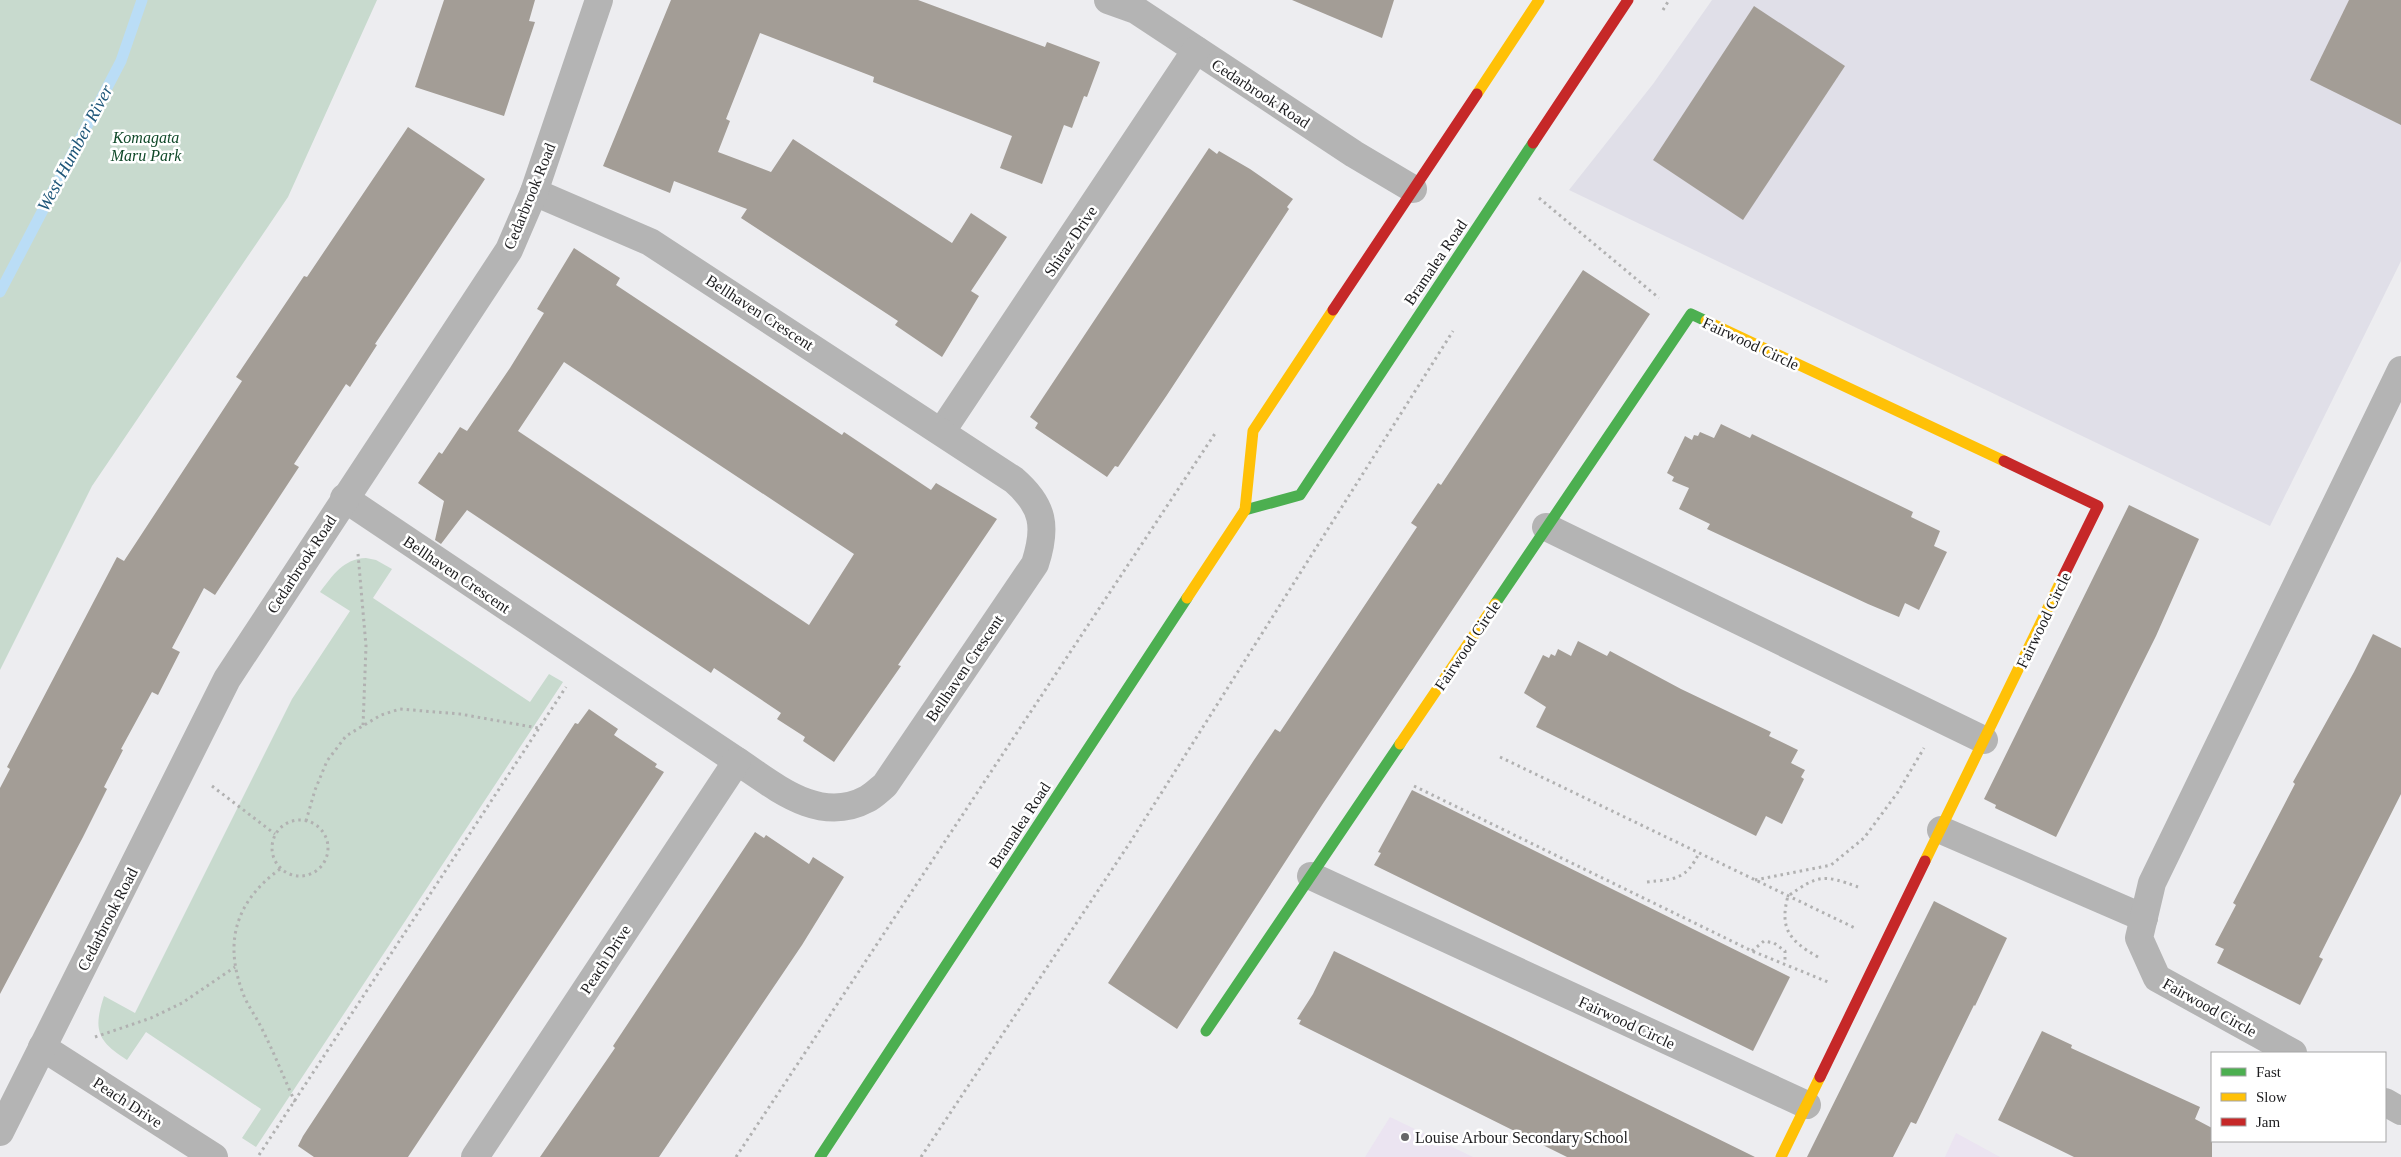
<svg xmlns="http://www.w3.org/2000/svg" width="2401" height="1157" viewBox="0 0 2401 1157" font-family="Georgia,serif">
	<rect width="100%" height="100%" fill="#ededf0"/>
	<path fill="#e0dfe8" d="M 1712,0 L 2401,0 L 2401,261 L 2270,526 L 1569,190 L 1653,84 Z"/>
	<g fill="#ebe4f1">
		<path d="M 1390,1117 L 1473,1157 L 1365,1157 Z"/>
		<path d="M 1956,1133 L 2000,1157 L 1945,1157 Z"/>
	</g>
	<g fill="#c8dace">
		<path d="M 0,0 L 377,0 L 288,197 L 92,486 L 0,670 Z"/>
		<path d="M 366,558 L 376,560 L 392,569 L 373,598 L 530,702 L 549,674 L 563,682 L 256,1147 L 242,1138 L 261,1109 L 146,1032 L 127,1060 C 97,1041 93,1030 104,996 L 135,1013 L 292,699 L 350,611 L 320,592 C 333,575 343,559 366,558 Z"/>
	</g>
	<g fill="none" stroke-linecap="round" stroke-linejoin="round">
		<path stroke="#baddf6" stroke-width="11" d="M 0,292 L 121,61 L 142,0"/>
	</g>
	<g fill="#a39d96" fill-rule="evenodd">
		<path d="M 444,0 L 535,0 L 529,21 L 535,22 L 504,116 L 415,87 Z"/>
		<path d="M 671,0 L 918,0 L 1045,47 L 1047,42 L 1100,62 L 1087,97 L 1084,96 L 1072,128 L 1064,125 L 1042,184 L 1000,168 L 1012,136 L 873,82 L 874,77 L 760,33 L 726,119 L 730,121 L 718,152 L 771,172 L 793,139 L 952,243 L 971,213 L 1007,237 L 971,291 L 979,296 L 942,357 L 895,325 L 898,321 L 741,218 L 747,209 L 674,181 L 670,193 L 603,166 Z"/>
		<path d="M 1292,0 L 1394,0 L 1382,38 Z"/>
		<path d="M 2349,0 L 2401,0 L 2401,125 L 2310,80 Z"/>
		<path d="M 1754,6 L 1845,66 L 1743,220 L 1653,160 Z"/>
		<path d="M 408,127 L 485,179 L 375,344 L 377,345 L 350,387 L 346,384 L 294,464 L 299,467 L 215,595 L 204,588 L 172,648 L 180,652 L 158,695 L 152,692 L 121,749 L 123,750 L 104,787 L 107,789 L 83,837 L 0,994 L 0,788 L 10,769 L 7,767 L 117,557 L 124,561 L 242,381 L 236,377 L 304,276 L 307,277 Z"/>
		<path d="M 1209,148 L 1217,154 L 1219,151 L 1250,169 L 1293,199 L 1287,207 L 1289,209 L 1167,395 L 1118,467 L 1115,466 L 1107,477 L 1035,428 L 1038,423 L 1030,417 Z"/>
		<path d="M 574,248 L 620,278 L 616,285 L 842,435 L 844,432 L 931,490 L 936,483 L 997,519 L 898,665 L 901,666 L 834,762 L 803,741 L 805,737 L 777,719 L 781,713 L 714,668 L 711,673 L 467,510 L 441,544 L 435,540 L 444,501 L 418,483 L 439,452 L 442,454 L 460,427 L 467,431 L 510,368 L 544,313 L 537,309 ZM 564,362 L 854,554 L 809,625 L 518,431 Z"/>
		<path d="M 1583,270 L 1650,314 L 1322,805 L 1177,1029 L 1108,983 L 1254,760 L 1275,729 L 1280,732 L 1417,527 L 1411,523 L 1430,495 L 1438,483 L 1441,485 Z"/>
		<path d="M 1721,424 L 1750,438 L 1752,434 L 1913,512 L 1911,517 L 1940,531 L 1934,546 L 1947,552 L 1919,610 L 1905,603 L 1899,617 L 1868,604 L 1707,529 L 1710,524 L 1679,509 L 1689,488 L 1672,481 L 1674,477 L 1667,473 L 1685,436 L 1692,440 L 1694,435 L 1698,436 L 1700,432 L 1714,438 Z"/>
		<path d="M 2129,505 L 2199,539 L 2156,636 L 2056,837 L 1995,808 L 1996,805 L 1984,799 Z"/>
		<path d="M 2373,634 L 2401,648 L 2401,794 L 2319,957 L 2323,959 L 2300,1005 L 2217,963 L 2224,949 L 2215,945 L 2236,905 L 2233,903 L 2295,784 L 2293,782 L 2354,672 Z"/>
		<path d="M 1578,641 L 1607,656 L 1610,651 L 1681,689 L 1771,732 L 1769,736 L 1798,750 L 1791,763 L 1805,770 L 1801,777 L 1804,779 L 1782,824 L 1766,816 L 1756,836 L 1536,727 L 1546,707 L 1524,693 L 1543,655 L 1549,658 L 1551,654 L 1555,656 L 1558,649 L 1571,656 Z"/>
		<path d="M 589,709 L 618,729 L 614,735 L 657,764 L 655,767 L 664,772 L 408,1157 L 314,1157 L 298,1146 L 303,1136 L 575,723 L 578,724 Z"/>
		<path d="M 1412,790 L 1790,977 L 1753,1051 L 1374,865 L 1381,853 L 1378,852 Z"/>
		<path d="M 755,832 L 764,838 L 766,835 L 809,864 L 813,857 L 844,877 L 802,945 L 659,1157 L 540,1157 L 615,1048 L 613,1046 Z"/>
		<path d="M 1934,901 L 2007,938 L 1975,1006 L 1974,1005 L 1916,1124 L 1911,1122 L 1893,1157 L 1807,1157 Z"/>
		<path d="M 1334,951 L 1513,1038 L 1755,1157 L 1567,1157 L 1299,1024 L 1301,1020 L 1297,1019 L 1313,994 Z"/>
		<path d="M 2042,1031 L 2072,1045 L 2071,1048 L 2200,1107 L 2195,1119 L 2212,1128 L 2212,1157 L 2074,1157 L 1998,1120 Z"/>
	</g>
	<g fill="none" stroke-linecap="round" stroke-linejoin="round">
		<g stroke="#b1b1b1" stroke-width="3" stroke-dasharray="2.5 4" stroke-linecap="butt">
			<path d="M 1663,10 L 1669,0"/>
			<path d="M 1539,198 L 1659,298"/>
			<path d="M 358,554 L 366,646 L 363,726"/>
			<path d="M 1500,757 L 1855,928"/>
			<path d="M 212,786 L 275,834"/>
			<path d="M 1414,786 L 1752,951 L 1828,982"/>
			<circle cx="300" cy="848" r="28"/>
			<path d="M 306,821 L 315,790 L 327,761 L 346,736 L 381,715 L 400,709 L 460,714 L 538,728"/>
			<path d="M 280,869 C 235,902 223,943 244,996 C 248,1006 255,1015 260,1025 C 273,1050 283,1076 295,1102"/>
			<path d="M 1755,880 L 1831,865 L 1864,838 L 1898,792 L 1924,748"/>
			<path d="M 1647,882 C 1675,879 1686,880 1699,853"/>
			<path d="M 1752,951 L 1764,941 L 1774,943 L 1785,951 L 1785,963"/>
			<path d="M 1818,957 C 1790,941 1779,929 1788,896 C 1818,875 1823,874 1858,887"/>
			<path d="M 95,1037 L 151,1018 L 182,1003 L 235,967"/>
			<path d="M 259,1155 L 566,687"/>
			<path d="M 736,1157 L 1216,432"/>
			<path d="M 921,1157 L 1131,841 L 1453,331"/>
		</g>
		<g stroke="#b4b4b4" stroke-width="28">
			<path d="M 1108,0 L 1136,10 L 1354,154 L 1413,189"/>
			<path d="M 942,431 L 1196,50"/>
			<path d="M 344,498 L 737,761 C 775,786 819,825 867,799 C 873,796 879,790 885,785 L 1035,564 C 1047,527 1044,506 1014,480 L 650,242 L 534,192"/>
			<path d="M 1546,527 L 1984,740"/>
			<path d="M 1941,830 L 2144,918"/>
			<path d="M 1311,876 L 1807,1105"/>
			<path d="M 42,1047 L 214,1157"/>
			<path d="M 2293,1053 L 2157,978 L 2139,938 L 2152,883 L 2401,370"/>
			<path d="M 2385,1102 L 2401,1111"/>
			<path d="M 0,1132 L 227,679 L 509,250 L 534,192 L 599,0"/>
			<path d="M 475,1157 L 737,761"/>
		</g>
		<g stroke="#4caf50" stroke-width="11">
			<path d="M 1245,510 L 1300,495 L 1533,143"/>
			<path d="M 1495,604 L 1691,314 L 1706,321"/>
			<path d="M 1206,1031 L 1400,744"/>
			<path d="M 820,1157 L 1187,598"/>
		</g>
		<g stroke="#ffc107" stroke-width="11">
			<path d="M 1477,94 L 1539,0"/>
			<path d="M 1706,321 L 2004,461"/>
			<path d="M 1187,598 L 1245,510 L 1253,431 L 1333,310"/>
			<path d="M 1400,744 L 1495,604"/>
			<path d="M 1925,861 L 2063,577"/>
			<path d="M 1781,1157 L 1820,1077"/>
		</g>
		<g stroke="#c62828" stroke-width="11">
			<path d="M 1533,143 L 1628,0"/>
			<path d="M 1333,310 L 1477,94"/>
			<path d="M 2004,461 L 2098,506 L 2063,577"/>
			<path d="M 1820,1077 L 1925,861"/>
		</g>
	</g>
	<circle fill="#666668" stroke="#fff" stroke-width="2" cx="1405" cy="1137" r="5"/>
	<g text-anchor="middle" stroke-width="5" stroke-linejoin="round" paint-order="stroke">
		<g font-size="16" fill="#1d1d1f" stroke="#fff">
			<text transform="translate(1261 93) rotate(33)" y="6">Cedarbrook Road</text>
			<text transform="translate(529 196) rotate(-68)" y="6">Cedarbrook Road</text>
			<text transform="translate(1070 241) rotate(-56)" y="6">Shiraz Drive</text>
			<text transform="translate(1435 262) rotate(-56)" y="6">Bramalea Road</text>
			<text transform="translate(760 312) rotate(33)" y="6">Bellhaven Crescent</text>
			<text transform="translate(1751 343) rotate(25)" y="6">Fairwood Circle</text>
			<text transform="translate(301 564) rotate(-57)" y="6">Cedarbrook Road</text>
			<text transform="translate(457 574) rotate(34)" y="6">Bellhaven Crescent</text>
			<text transform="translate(2043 620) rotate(-64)" y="6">Fairwood Circle</text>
			<text transform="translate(1467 645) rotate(-56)" y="6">Fairwood Circle</text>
			<text transform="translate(964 668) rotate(-56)" y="6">Bellhaven Crescent</text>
			<text transform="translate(1019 825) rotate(-57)" y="6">Bramalea Road</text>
			<text transform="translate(107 919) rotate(-63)" y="6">Cedarbrook Road</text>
			<text transform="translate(605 959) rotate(-57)" y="6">Peach Drive</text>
			<text transform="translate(2210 1007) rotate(29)" y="6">Fairwood Circle</text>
			<text transform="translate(1627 1022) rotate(25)" y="6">Fairwood Circle</text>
			<text transform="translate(128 1102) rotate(33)" y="6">Peach Drive</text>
		</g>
		<g font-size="16" font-style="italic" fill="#104929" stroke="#fff">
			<text x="146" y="143">Komagata<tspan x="146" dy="18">Maru Park</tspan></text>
		</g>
		<g font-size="16" fill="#1d1d1f" stroke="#fff" text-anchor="start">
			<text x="1415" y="1143">Louise Arbour Secondary School</text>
		</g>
		<g font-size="18" font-style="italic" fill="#1e5679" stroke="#fff">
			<text transform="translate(75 148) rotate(-62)" y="6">West Humber River</text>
		</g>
	</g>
	<rect x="2211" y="1052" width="175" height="90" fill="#ffffff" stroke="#a5a5a5"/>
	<rect x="2221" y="1068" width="25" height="8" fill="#4caf50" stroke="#a5a5a5"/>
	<text x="2256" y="1077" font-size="15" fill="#1d1d1f">Fast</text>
	<rect x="2221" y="1093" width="25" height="8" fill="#ffc107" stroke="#a5a5a5"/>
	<text x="2256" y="1102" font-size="15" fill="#1d1d1f">Slow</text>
	<rect x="2221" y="1118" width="25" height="8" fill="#c62828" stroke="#a5a5a5"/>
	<text x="2256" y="1127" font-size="15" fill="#1d1d1f">Jam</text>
</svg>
